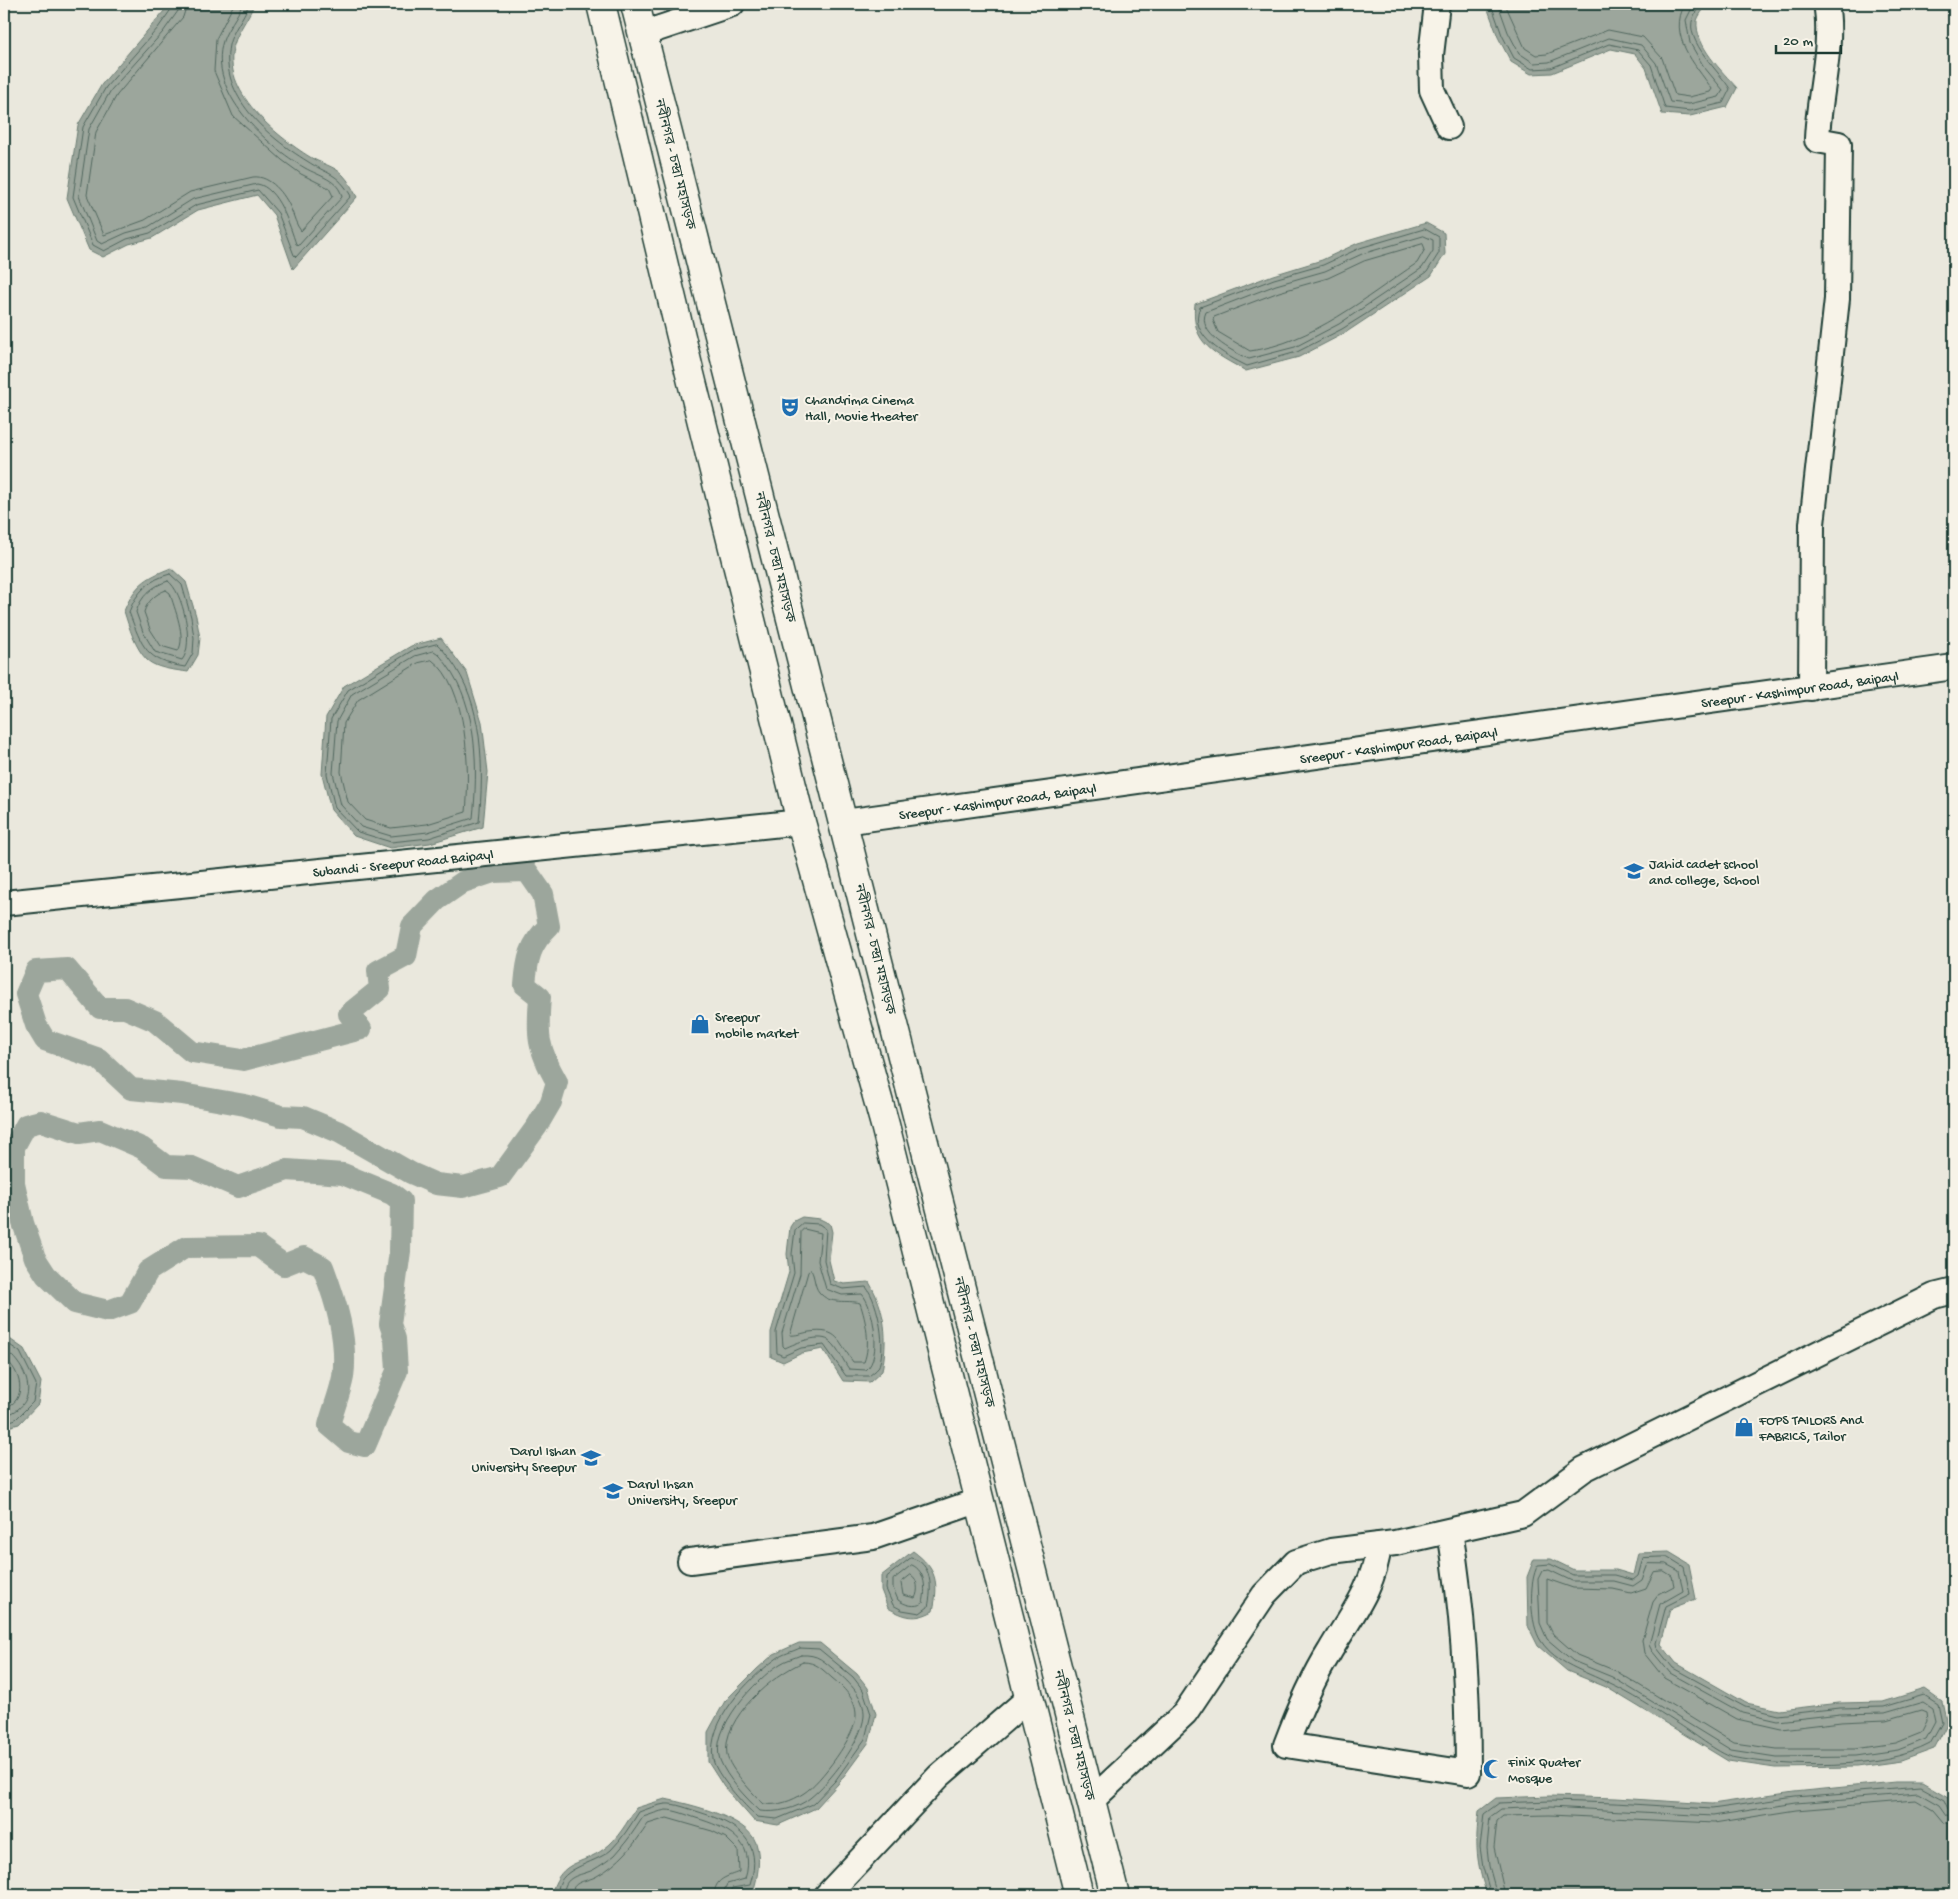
<svg xmlns="http://www.w3.org/2000/svg" width="1958" height="1899" viewBox="0 0 1958 1899" font-family="'Gochi Hand','Noto Sans Bengali',sans-serif">
	<rect width="100%" height="100%" fill="#eae8dd"/>
	<filter id="ink" filterUnits="userSpaceOnUse"><feTurbulence type="fractalNoise" baseFrequency=".02" numOctaves="2"/><feDisplacementMap in="SourceGraphic" scale="10" xChannelSelector="R" yChannelSelector="G"/><feConvolveMatrix kernelMatrix="1 2 1 2 8 2 1 2 1" color-interpolation-filters="sRGB"/></filter>
	<g filter="url(#ink)">
		<g fill="#9ca69c" stroke="#6a7c72">
			<path d="M 170,4 L 254,4 C 249,18 238,30 234,45 C 220,90 276,136 310,157 C 319,163 335,166 343,175 C 349,181 353,190 357,197 L 293,269 L 274,215 L 257,195 L 198,210 L 152,238 L 129,244 L 103,257 L 89,250 L 67,198 L 78,125 L 102,84 Z"/>
			<path d="M 1486,4 L 1707,4 C 1704,9 1698,16 1697,21 C 1695,46 1722,71 1737,88 L 1727,107 L 1690,116 L 1662,114 L 1646,68 L 1635,54 L 1611,49 L 1552,73 L 1531,74 L 1511,62 L 1498,37 Z"/>
			<path d="M 1426,223 L 1444,233 L 1445,254 L 1431,276 L 1345,333 L 1299,357 L 1246,371 C 1216,354 1190,344 1195,304 L 1273,275 L 1322,260 L 1358,243 Z"/>
			<path d="M 171,568 L 186,582 L 196,616 L 200,638 L 198,655 L 188,672 C 176,670 157,669 147,660 C 135,648 129,627 124,611 C 135,585 145,578 171,568 Z"/>
			<path d="M 441,638 L 467,673 L 482,722 L 488,772 L 483,827 L 430,843 L 390,848 L 354,836 L 331,810 L 322,774 L 326,717 L 344,686 L 411,646 Z"/>
			<path d="M 802,1217 L 820,1219 L 830,1224 L 832,1232 L 829,1260 L 834,1281 L 844,1284 L 869,1282 C 886,1311 888,1339 882,1371 L 870,1382 L 843,1381 L 823,1349 L 802,1353 L 783,1362 L 771,1357 L 771,1332 L 789,1272 L 787,1254 L 790,1227 L 794,1221 Z"/>
			<path d="M 4,1335 L 24,1349 L 41,1382 L 38,1404 L 19,1424 L 4,1428 Z"/>
			<path d="M 913,1551 C 937,1569 939,1582 933,1611 C 915,1621 905,1617 888,1608 L 881,1590 L 881,1576 Z"/>
			<path d="M 1669,1552 L 1689,1564 L 1696,1599 L 1670,1609 L 1661,1644 L 1676,1663 L 1746,1703 L 1780,1710 L 1839,1703 L 1883,1702 L 1925,1689 L 1942,1701 L 1947,1724 L 1934,1749 L 1901,1761 L 1857,1767 L 1775,1768 L 1728,1761 L 1606,1687 L 1567,1671 L 1538,1646 L 1528,1626 L 1527,1577 L 1534,1559 L 1551,1559 L 1574,1570 L 1616,1570 L 1633,1575 L 1638,1553 Z"/>
			<path d="M 799,1643 L 820,1643 L 857,1674 L 868,1688 L 876,1714 L 869,1742 L 838,1784 L 816,1808 L 778,1825 L 754,1821 L 724,1787 L 708,1762 L 708,1732 L 725,1701 L 757,1669 L 774,1654 Z"/>
			<path d="M 1895,1782 L 1922,1782 L 1948,1797 L 1954,1811 L 1954,1895 L 1487,1895 C 1476,1862 1475,1845 1479,1811 L 1496,1798 L 1550,1796 L 1616,1798 L 1712,1804 L 1794,1792 Z"/>
			<path d="M 665,1799 C 689,1804 747,1817 756,1843 C 761,1858 758,1877 753,1892 L 721,1895 L 554,1895 L 552,1891 C 563,1859 580,1866 604,1849 C 618,1839 627,1822 636,1808 Z"/>
		</g>
		<g fill="none" stroke-linecap="round" stroke-linejoin="round">
			<g stroke="#51675e" stroke-width="1">
				<path d="M 173,4 L 172,8 L 158,28 L 106,87 L 83,127 L 73,197 L 93,245 L 104,251 L 127,239 L 150,233 L 196,205 L 258,190 L 278,213 L 294,255 L 296,257 L 351,196 C 337,172 328,175 307,161 C 268,137 219,96 229,45 C 232,31 244,18 249,4"/>
				<path d="M 180,4 L 178,11 L 163,32 L 111,90 L 89,129 L 79,196 L 97,241 L 102,244 L 126,233 L 148,227 L 193,199 L 257,184 C 278,187 290,226 296,244 L 299,245 L 342,197 C 339,180 319,176 305,168 C 266,145 207,92 223,41 C 227,28 238,17 242,4"/>
				<path d="M 187,4 L 183,17 L 117,95 L 96,132 L 87,195 L 104,235 L 145,220 L 190,192 L 253,177 C 270,175 285,194 291,209 C 294,216 296,225 301,231 L 333,196 L 329,188 L 301,174 L 282,160 L 233,116 L 214,71 L 216,39 L 234,4"/>
				<path d="M 1491,4 L 1502,35 L 1514,58 L 1532,69 L 1551,68 L 1609,44 L 1638,50 L 1651,65 L 1665,108 L 1690,111 L 1723,103 L 1730,89 C 1721,73 1684,41 1693,18 C 1695,13 1698,8 1701,4"/>
				<path d="M 1498,4 L 1508,32 L 1519,53 L 1534,63 L 1549,62 L 1609,38 L 1641,45 L 1656,63 L 1670,102 L 1689,104 L 1719,97 L 1723,90 L 1704,67 L 1690,43 L 1686,20 L 1694,4"/>
				<path d="M 1505,4 L 1525,48 L 1536,55 L 1547,54 L 1608,30 L 1643,37 L 1662,58 L 1675,95 L 1689,97 L 1710,92 L 1712,89 C 1695,64 1667,36 1685,4"/>
				<path d="M 1425,229 L 1439,237 L 1439,253 L 1427,272 L 1366,314 L 1342,329 L 1297,352 L 1247,366 C 1227,356 1187,336 1200,307 L 1274,279 L 1323,265 L 1360,248 Z"/>
				<path d="M 1424,236 L 1433,240 L 1433,251 L 1422,268 L 1339,324 L 1295,347 L 1249,359 C 1233,352 1196,333 1206,312 L 1276,285 L 1325,271 L 1362,254 Z"/>
				<path d="M 1423,244 L 1425,249 L 1417,263 C 1366,297 1312,343 1250,351 L 1218,332 L 1213,320 L 1214,317 L 1279,292 L 1328,278 L 1364,261 Z"/>
				<path d="M 170,574 L 182,585 L 191,617 L 194,638 L 193,653 L 185,667 C 146,661 142,647 129,612 C 136,592 150,579 170,574 Z"/>
				<path d="M 168,581 C 183,591 195,645 182,660 L 155,652 L 143,632 L 136,612 C 141,596 152,586 168,581 Z"/>
				<path d="M 166,590 L 170,593 C 174,608 187,637 178,651 L 161,646 L 150,629 L 144,612 C 147,602 155,594 166,590 Z"/>
				<path d="M 437,644 C 442,648 446,654 450,659 C 484,704 484,768 479,822 L 429,838 L 391,842 L 358,832 L 335,808 L 327,774 L 331,719 L 348,690 L 413,650 Z"/>
				<path d="M 434,651 C 440,654 443,660 447,665 C 478,707 478,769 473,818 L 428,832 L 391,836 L 361,827 L 341,805 L 333,773 L 337,721 L 352,694 L 415,656 Z"/>
				<path d="M 432,660 C 468,686 470,772 466,812 L 427,824 L 391,828 L 365,820 L 348,802 L 341,772 L 344,723 L 358,700 L 418,663 Z"/>
				<path d="M 803,1223 L 819,1224 L 826,1229 L 824,1260 L 830,1284 L 843,1289 L 866,1287 C 879,1303 887,1350 878,1368 C 876,1371 871,1374 869,1376 L 846,1376 L 824,1345 L 801,1348 L 783,1356 L 777,1353 L 776,1332 L 794,1273 L 792,1254 L 795,1230 Z"/>
				<path d="M 804,1229 L 821,1233 L 818,1261 L 826,1289 L 842,1295 L 862,1294 C 874,1307 882,1358 866,1370 L 849,1369 C 843,1361 839,1349 831,1342 C 821,1332 796,1343 785,1348 L 783,1346 L 782,1333 L 800,1274 L 801,1232 Z"/>
				<path d="M 811,1270 C 815,1276 814,1286 819,1292 C 830,1306 847,1299 860,1303 C 866,1321 871,1344 864,1362 L 853,1362 C 838,1341 839,1328 809,1332 C 803,1333 795,1336 790,1335 L 808,1272 Z"/>
				<path d="M 4,1341 L 20,1352 L 36,1384 L 33,1402 L 16,1419 L 4,1423"/>
				<path d="M 4,1349 C 29,1367 42,1405 4,1416"/>
				<path d="M 4,1358 C 21,1370 29,1401 4,1408"/>
				<path d="M 1668,1557 L 1684,1567 L 1690,1594 L 1666,1606 L 1656,1643 L 1657,1648 L 1673,1668 L 1745,1707 L 1778,1715 L 1840,1708 L 1884,1707 L 1924,1695 L 1938,1704 L 1942,1723 L 1930,1744 C 1882,1770 1785,1768 1732,1757 C 1719,1754 1690,1731 1677,1723 C 1655,1709 1632,1694 1608,1683 C 1585,1671 1556,1664 1541,1641 C 1530,1625 1528,1582 1538,1565 L 1550,1564 L 1573,1575 L 1615,1575 L 1633,1580 L 1638,1576 L 1643,1558 Z"/>
				<path d="M 911,1558 C 933,1562 932,1590 928,1607 L 920,1613 L 902,1610 L 893,1605 L 886,1589 L 887,1577 Z"/>
				<path d="M 1666,1564 L 1679,1571 L 1683,1591 L 1660,1604 L 1649,1645 L 1652,1651 L 1670,1673 L 1742,1713 L 1777,1721 L 1840,1714 L 1885,1713 L 1923,1702 L 1932,1708 L 1935,1722 L 1926,1739 L 1898,1750 L 1856,1756 L 1776,1757 L 1731,1750 L 1612,1677 L 1573,1661 L 1547,1639 L 1540,1623 L 1538,1579 L 1542,1571 L 1549,1570 L 1572,1581 L 1614,1581 L 1633,1586 L 1642,1580 L 1648,1564 Z"/>
				<path d="M 912,1565 C 926,1571 926,1590 923,1603 C 915,1608 905,1605 898,1600 L 893,1588 L 893,1580 Z"/>
				<path d="M 1664,1571 L 1672,1576 L 1674,1586 L 1659,1594 L 1653,1602 L 1642,1640 L 1644,1653 L 1664,1678 L 1737,1719 L 1781,1729 L 1841,1722 L 1886,1720 L 1921,1710 L 1926,1712 L 1927,1721 L 1921,1733 L 1896,1743 L 1855,1749 L 1777,1749 L 1734,1743 L 1616,1671 L 1577,1655 L 1553,1634 L 1547,1622 L 1547,1579 L 1573,1588 L 1613,1589 L 1631,1593 L 1646,1588 L 1654,1572 Z"/>
				<path d="M 911,1575 C 918,1578 919,1592 915,1598 L 903,1595 L 901,1583 Z"/>
				<path d="M 800,1648 L 819,1649 L 853,1677 L 863,1690 L 871,1714 L 865,1739 L 835,1781 L 813,1804 L 777,1819 L 757,1817 C 745,1806 715,1774 713,1759 C 707,1721 747,1680 776,1659 C 782,1654 792,1652 800,1648 Z"/>
				<path d="M 801,1655 C 819,1654 823,1661 837,1672 C 850,1683 865,1698 864,1716 C 862,1741 830,1782 810,1798 C 797,1809 776,1813 760,1811 C 746,1798 727,1778 720,1760 C 709,1729 756,1679 780,1664 C 786,1660 794,1658 801,1655 Z"/>
				<path d="M 803,1662 C 816,1662 822,1669 832,1678 C 843,1687 856,1699 856,1715 C 857,1734 820,1783 804,1793 C 792,1801 778,1806 764,1804 C 754,1795 729,1768 727,1755 C 721,1718 773,1675 803,1662 Z"/>
				<path d="M 558,1895 C 555,1867 594,1865 611,1850 C 622,1839 630,1826 639,1812 C 647,1809 657,1805 665,1804 C 675,1803 689,1809 699,1812 C 737,1824 764,1840 750,1885 L 732,1888 L 728,1895"/>
				<path d="M 564,1895 C 563,1875 580,1876 593,1870 C 600,1866 609,1860 615,1855 C 626,1843 634,1831 643,1817 C 650,1815 659,1811 666,1810 C 675,1810 687,1815 696,1818 C 726,1827 757,1841 745,1879 L 727,1884 L 722,1895"/>
				<path d="M 572,1895 C 571,1880 587,1882 597,1876 C 620,1863 634,1845 648,1824 L 667,1818 L 712,1831 L 726,1838 L 738,1850 L 739,1872 C 727,1877 715,1878 714,1895"/>
				<path d="M 1491,1895 L 1483,1868 L 1480,1847 L 1484,1814 L 1499,1803 L 1550,1801 L 1615,1803 L 1712,1809 L 1795,1797 L 1920,1787 L 1944,1800 L 1948,1809 L 1954,1811"/>
				<path d="M 1497,1895 L 1489,1866 L 1487,1847 L 1490,1817 L 1501,1809 L 1550,1807 L 1713,1816 L 1796,1803 L 1918,1793 L 1939,1805 L 1946,1815 L 1954,1817"/>
				<path d="M 1505,1895 L 1494,1847 L 1497,1821 L 1503,1816 L 1550,1815 L 1714,1823 L 1796,1810 L 1916,1800 L 1933,1810 L 1943,1822 L 1954,1825"/>
			</g>
			<g stroke="#9ca69c" stroke-width="22">
				<path d="M 527,871 L 543,894 L 549,926 C 530,944 527,959 525,985 L 540,997 C 537,1036 537,1047 557,1082 L 551,1102 L 537,1126 L 500,1177 L 463,1187 L 436,1184 L 411,1173 L 339,1132 L 303,1117 L 281,1116 L 245,1105 L 182,1094 L 131,1089 L 99,1059 L 45,1040 L 36,1025 L 26,994 L 36,971 L 67,969 L 100,1008 L 125,1008 L 155,1021 L 192,1052 L 243,1060 L 361,1029 L 349,1014 L 380,989 L 378,971 L 406,956 L 412,926 L 437,900 L 463,882 L 493,872 Z"/>
				<path d="M 41,1121 L 79,1133 L 100,1130 L 142,1148 L 166,1166 L 192,1167 L 238,1187 L 287,1170 L 343,1174 L 392,1194 L 401,1201 L 400,1251 L 390,1324 L 395,1339 L 397,1371 L 365,1446 L 349,1442 L 329,1425 C 333,1410 340,1393 343,1377 C 348,1339 336,1302 323,1267 L 304,1257 L 284,1265 L 258,1246 L 186,1247 L 148,1271 L 130,1303 L 108,1311 L 75,1303 L 46,1275 L 35,1258 L 23,1223 L 14,1183 L 14,1147 L 26,1125 Z"/>
			</g>
			<defs>
				<g id="minor">
					<path d="M 1437,4 L 1431,55 L 1432,90 L 1449,127"/>
					<path d="M 642,34 L 732,4"/>
					<path d="M 1811,688 L 1812,524 L 1837,299 L 1839,144 L 1817,140 C 1818,97 1834,44 1826,4"/>
					<path id="s1" d="M 844,822 L 1954,667"/>
					<path id="s2" d="M 4,903 L 801,822"/>
					<path d="M 1379,1545 C 1375,1586 1350,1617 1330,1651 C 1312,1680 1298,1713 1286,1745 L 1468,1773 C 1468,1692 1463,1611 1450,1531"/>
					<path d="M 690,1561 L 873,1537 L 980,1500"/>
					<path d="M 1091,1801 L 1185,1713 L 1264,1595 L 1296,1562 L 1331,1551 L 1395,1543 L 1523,1514 L 1584,1469 L 1934,1296 L 1954,1291"/>
					<path d="M 827,1895 L 939,1776 L 1029,1698"/>
				</g>
				<g id="highway">
					<path d="M 601,4 L 690,374 L 801,822 L 885,1125 L 1079,1895"/>
					<path d="M 635,4 L 1115,1895"/>
				</g>
			</defs>
			<use href="#minor" stroke="#1f3d34" stroke-width="28"/>
			<use href="#highway" stroke="#1f3d34" stroke-width="31"/>
			<use href="#minor" stroke="#f7f3e8" stroke-width="24"/>
			<use href="#highway" stroke="#f7f3e8" stroke-width="28"/>
		</g>
	</g>
	<defs>
		<symbol id="theatre-bare" viewBox="-9 -9 18 18"><path d="M-5-5.5Q0-4 5-5.5V0Q5 5 0 6Q-5 5-5 0ZM-3.3-2.5H-1v1.5H-3.3ZM1-2.5H3.3v1.5H1ZM-2.8 1Q0 5.5 2.8 1Z" fill="#1f6fb2" stroke="#f7f3e8" stroke-width="2.5" paint-order="stroke"/></symbol>
		<symbol id="school-bare" viewBox="-9 -9 18 18"><path d="M0-5L7-2L0 1L-7-2ZM-4 1L0 2.5L4 1V4Q0 6-4 4Z" fill="#1f6fb2" stroke="#f7f3e8" stroke-width="2.5" paint-order="stroke"/></symbol>
		<symbol id="shop-bare" viewBox="-9 -9 18 18"><path d="M-5-2.5h2.3a2.7 3.5 0 0 1 5.4 0H5L5.5 6h-11ZM-1.5-2.5h3a1.5 2.3 0 0 0-3 0Z" fill="#1f6fb2" stroke="#f7f3e8" stroke-width="2.5" paint-order="stroke"/></symbol>
		<symbol id="university-bare" viewBox="-9 -9 18 18"><path d="M0-5L7-2L0 1L-7-2ZM-4 1L0 2.5L4 1V4Q0 6-4 4Z" fill="#1f6fb2" stroke="#f7f3e8" stroke-width="2.5" paint-order="stroke"/></symbol>
		<symbol id="mosque-bare" viewBox="-9 -9 18 18"><path d="M3.5-4.9A6 6 0 1 0 3.5 4.9A5 5 0 1 1 3.5-4.9Z" fill="#1f6fb2" stroke="#f7f3e8" stroke-width="2.5" paint-order="stroke"/></symbol>
	</defs>
	<g fill-rule="evenodd">
		<use href="#theatre-bare" x="776" y="393" width="28" height="28"/>
		<use href="#school-bare" x="1620" y="857" width="28" height="28"/>
		<use href="#shop-bare" x="686" y="1010" width="28" height="28"/>
		<use href="#shop-bare" x="1730" y="1413" width="28" height="28"/>
		<use href="#university-bare" x="577" y="1444" width="28" height="28"/>
		<use href="#university-bare" x="599" y="1477" width="28" height="28"/>
		<use href="#mosque-bare" x="1479" y="1755" width="28" height="28"/>
	</g>
	<g text-anchor="middle" stroke-width="4" stroke-linejoin="round" paint-order="stroke">
		<g font-size="14" fill="#1f3d34" stroke="#f7f3e8">
			<text transform="translate(676 164) rotate(76)" y="5">নবীনগর - চন্দ্রা মহাসড়ক</text>
			<text transform="translate(776 557) rotate(76)" y="5">নবীনগর - চন্দ্রা মহাসড়ক</text>
			<text dy="5" stroke="none"><textPath href="#s1" startOffset="965">Sreepur - Kashimpur Road, Baipayl</textPath></text>
			<text dy="5" stroke="none"><textPath href="#s1" startOffset="560">Sreepur - Kashimpur Road, Baipayl</textPath></text>
			<text dy="5" stroke="none"><textPath href="#s1" startOffset="155">Sreepur - Kashimpur Road, Baipayl</textPath></text>
			<text dy="5" stroke="none"><textPath href="#s2" startOffset="401">Subandi - Sreepur Road Baipayl</textPath></text>
			<text transform="translate(876 949) rotate(76)" y="5">নবীনগর - চন্দ্রা মহাসড়ক</text>
			<text transform="translate(975 1342) rotate(76)" y="5">নবীনগর - চন্দ্রা মহাসড়ক</text>
			<text transform="translate(1075 1735) rotate(76)" y="5">নবীনগর - চন্দ্রা মহাসড়ক</text>
		</g>
		<g font-size="14" fill="#1f3d34" stroke="#f7f3e8" text-anchor="start">
			<text x="805" y="404">Chandrima Cinema<tspan x="805" dy="16">Hall, Movie theater</tspan></text>
			<text x="1649" y="868">Jahid cadet school<tspan x="1649" dy="16">and college, School</tspan></text>
			<text x="715" y="1021">Sreepur<tspan x="715" dy="16">mobile market</tspan></text>
			<text x="1759" y="1424">FOPS TAILORS And<tspan x="1759" dy="16">FABRICS, Tailor</tspan></text>
			<text x="576" y="1455" text-anchor="end">Darul Ishan<tspan x="576" dy="16">University Sreepur</tspan></text>
			<text x="628" y="1488">Darul Ihsan<tspan x="628" dy="16">University, Sreepur</tspan></text>
			<text x="1508" y="1766">Finix Quater<tspan x="1508" dy="16">Mosque</tspan></text>
		</g>
	</g>
	<rect width="1958" height="1899" fill="none" stroke="#f7f3e8" stroke-width="20"/>
	<rect x="10" y="10" width="1938" height="1879" fill="none" stroke="#1f3d34" stroke-width="2" filter="url(#ink)"/>
	<path d="M1776 45v8h65v-8" fill="none" stroke="#1f3d34" stroke-width="2.5"/>
	<text x="1783" y="45" font-size="15" fill="#1f3d34" stroke="#f7f3e8" stroke-width="4" paint-order="stroke">20 m</text>
</svg>
